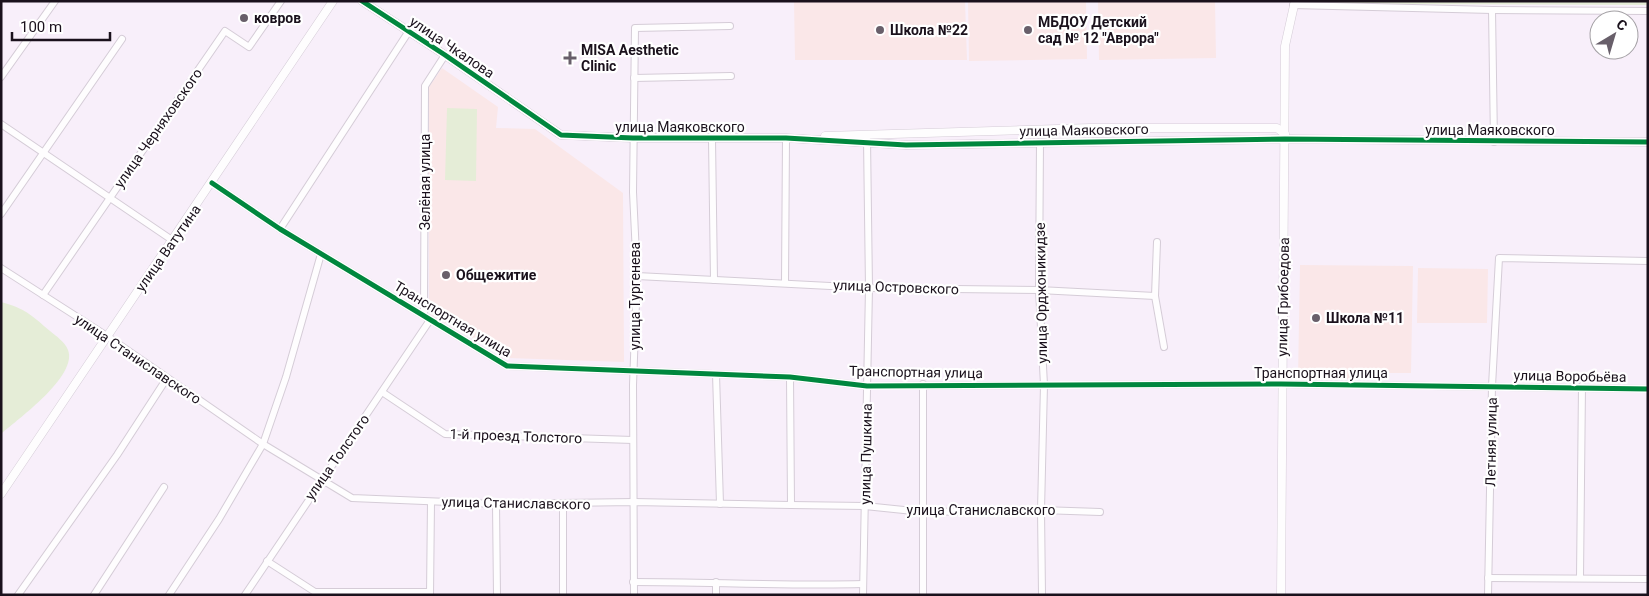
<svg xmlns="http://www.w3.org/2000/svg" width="1649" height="596" viewBox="0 0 1649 596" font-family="Roboto,sans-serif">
	<rect width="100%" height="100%" fill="#f8effa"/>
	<g fill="#fae7e8">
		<path d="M 794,1 L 965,1 L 967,60 L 795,60 Z"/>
		<path d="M 968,1 L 1086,1 L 1087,59 L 969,61 Z"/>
		<path d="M 1098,1 L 1215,1 L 1216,58 L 1099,60 Z"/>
		<path d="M 442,68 L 498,107 L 496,128 L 535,129 L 623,193 L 624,362 L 508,358 L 429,314 L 429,87 Z"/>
		<path d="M 1300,265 L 1413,266 L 1411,373 L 1350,373 L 1350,379 L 1298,378 Z"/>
		<path d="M 1418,268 L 1488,269 L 1487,323 L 1417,323 Z"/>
	</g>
	<g fill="#e5edd7">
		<path d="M 1333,1 L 1648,1 L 1648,5 L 1333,4 Z"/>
		<path d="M 447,108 L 477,109 L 476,181 L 445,180 Z"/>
		<path d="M 1,302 C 26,309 30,314 50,331 C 56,336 65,342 68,350 C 78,376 18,419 1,434 Z"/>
	</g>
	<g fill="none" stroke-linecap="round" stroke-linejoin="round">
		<defs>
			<g id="minor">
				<path d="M 1293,5 L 1492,10 L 1648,11"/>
				<path d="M 1492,10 L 1494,142"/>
				<path d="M 1,77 L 55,1"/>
				<path d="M 634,78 L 731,76"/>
				<path d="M 1,124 L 172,240"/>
				<path d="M 712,139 L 714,280"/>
				<path d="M 1040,142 L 1039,290 L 1044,385 L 1041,510 L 1042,595"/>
				<path d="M 212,183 L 280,229 L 507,366 L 790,377 L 867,386 L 1281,384 L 1648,389"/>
				<path d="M 1,214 L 122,39"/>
				<path d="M 280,229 L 409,31"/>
				<path d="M 1157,242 L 1155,296 L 1164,347"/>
				<path d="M 1,268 L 107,336 L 263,444 L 352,498 L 496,504 L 634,502 L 791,505 L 865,506 L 923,512 L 1041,510 L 1100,512"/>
				<path d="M 637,276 L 869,288 L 1039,290 L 1155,296"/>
				<path d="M 785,283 L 786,138"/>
				<path d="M 43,295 L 225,31 L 249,47 L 281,1"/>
				<path d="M 424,315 L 425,86 L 445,55"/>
				<path d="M 716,374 L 720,504"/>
				<path d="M 790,377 L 791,505"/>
				<path d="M 382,392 L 445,434 L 633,440"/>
				<path d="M 496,504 L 497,595"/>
				<path d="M 563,505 L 563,595"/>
				<path d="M 267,561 L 315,592 L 430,592"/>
				<path d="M 1580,577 L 1582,386"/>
				<path d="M 1488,578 L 1648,579"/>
				<path d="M 633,582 C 710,582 787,586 863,584"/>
				<path d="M 716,582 L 716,595"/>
				<path d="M 18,595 L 117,455 L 167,378"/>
				<path d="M 94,595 L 164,487"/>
				<path d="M 169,595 L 219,519 L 263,444 L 286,377 L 321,254"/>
				<path d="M 245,595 L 430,320"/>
				<path d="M 430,595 L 431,502"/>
				<path d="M 634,595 L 633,385 L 637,276 L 633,192 L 635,28 L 730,26"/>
				<path d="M 863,595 L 869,288 L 867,139"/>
				<path d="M 923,595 L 923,384"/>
				<path d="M 1488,595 L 1492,386 L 1499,258 L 1648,261"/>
			</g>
			<g id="tertiary">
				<path d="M 362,1 L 445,55 L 561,135 L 633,138 L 786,138 L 906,145 L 1285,139 L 1648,142"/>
				<path d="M 825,136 L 1090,128 L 1277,128 L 1285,134"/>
				<path d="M 1,494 L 333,1"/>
				<path d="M 1281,595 L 1285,46 L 1295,1"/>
			</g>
		</defs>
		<use href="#minor" stroke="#d5ccd7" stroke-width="8"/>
		<use href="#tertiary" stroke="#d5ccd7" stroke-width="9"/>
		<use href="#minor" stroke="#fefdfe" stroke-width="6"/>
		<use href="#tertiary" stroke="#fefdfe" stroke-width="8"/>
		<defs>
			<g id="cycleway">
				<path d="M 362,1 L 445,55 L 561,135 L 633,138 L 786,138 L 906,145 L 1285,139 L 1648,142"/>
				<path d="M 212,183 L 280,229 L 507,366 L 790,377 L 867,386 L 1281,384 L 1648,389"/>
			</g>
		</defs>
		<use href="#cycleway" stroke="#fff" stroke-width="8"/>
		<use href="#cycleway" stroke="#00873e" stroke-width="5"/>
	</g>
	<g fill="#685f6a" stroke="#fff" stroke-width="2">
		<circle cx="244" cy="18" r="5"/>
		<circle cx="880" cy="30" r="5"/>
		<circle cx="1028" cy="30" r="5"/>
		<path d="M567.5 50.5h5v5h5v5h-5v5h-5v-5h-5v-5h5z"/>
		<circle cx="446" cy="275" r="5"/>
		<circle cx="1316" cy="318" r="5"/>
	</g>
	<g text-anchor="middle" stroke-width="4.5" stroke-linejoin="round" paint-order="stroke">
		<g font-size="14" font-weight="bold" fill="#1a111c" stroke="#fff" text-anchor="start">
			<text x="254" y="23">ковров</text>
			<text x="1038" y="27">МБДОУ Детский<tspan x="1038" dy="16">сад № 12 "Аврора"</tspan></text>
			<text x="890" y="35">Школа №22</text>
			<text x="581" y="55">MISA Aesthetic<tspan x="581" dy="16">Clinic</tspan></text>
			<text x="456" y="280">Общежитие</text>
			<text x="1326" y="323">Школа №11</text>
		</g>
		<g font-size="14" fill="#1a111c" stroke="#fff">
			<text transform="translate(452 47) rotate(34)" y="5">улица Чкалова</text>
			<text x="680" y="132">улица Маяковского</text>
			<text transform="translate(158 128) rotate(-55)" y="5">улица Черняховского</text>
			<text transform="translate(1084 130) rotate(-1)" y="5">улица Маяковского</text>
			<text x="1490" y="135">улица Маяковского</text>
			<text transform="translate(425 182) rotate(-90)" y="5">Зелёная улица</text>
			<text transform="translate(168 248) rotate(-55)" y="5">улица Ватутина</text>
			<text transform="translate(896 287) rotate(2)" y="5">улица Островского</text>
			<text transform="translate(1041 293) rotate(-91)" y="5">улица Орджоникидзе</text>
			<text transform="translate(635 296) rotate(-90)" y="5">улица Тургенева</text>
			<text transform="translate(1283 297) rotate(-89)" y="5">улица Грибоедова</text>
			<text transform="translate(453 319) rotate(31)" y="5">Транспортная улица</text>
			<text transform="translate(138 359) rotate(34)" y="5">улица Станиславского</text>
			<text transform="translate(916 372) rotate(1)" y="5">Транспортная улица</text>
			<text x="1321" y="378">Транспортная улица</text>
			<text transform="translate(1570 376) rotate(1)" y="5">улица Воробьёва</text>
			<text transform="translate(516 436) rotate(2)" y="5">1-й проезд Толстого</text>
			<text transform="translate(1491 442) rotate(-89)" y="5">Летняя улица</text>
			<text transform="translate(866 454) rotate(-89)" y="5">улица Пушкина</text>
			<text transform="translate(337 457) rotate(-55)" y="5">улица Толстого</text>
			<text transform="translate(516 503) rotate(1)" y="5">улица Станиславского</text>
			<text x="981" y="515">улица Станиславского</text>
		</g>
	</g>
	<rect width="1649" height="596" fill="none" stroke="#1a111c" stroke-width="5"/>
	<g transform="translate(1614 35) rotate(38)"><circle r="24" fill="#ffffff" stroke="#a3a0a4"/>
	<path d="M0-4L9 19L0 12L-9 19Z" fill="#685f6a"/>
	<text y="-8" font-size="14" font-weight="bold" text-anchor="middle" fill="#1a111c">С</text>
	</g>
	<path d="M12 32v8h98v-8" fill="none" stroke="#1a111c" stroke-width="2.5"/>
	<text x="20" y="32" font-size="15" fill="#1a111c" stroke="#ffffff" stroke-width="4" paint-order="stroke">100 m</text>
</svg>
